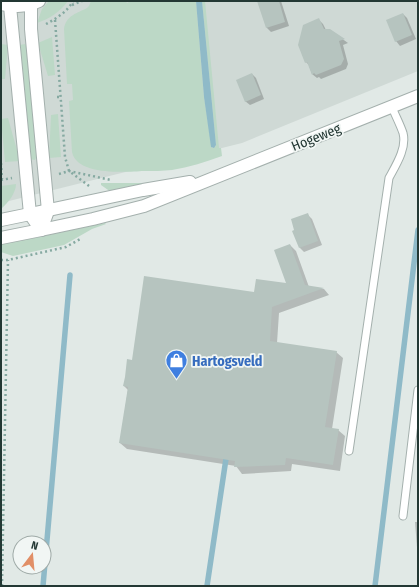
<svg xmlns="http://www.w3.org/2000/svg" width="419" height="587" viewBox="0 0 419 587" font-family="'Fira Sans Condensed',sans-serif">
	<rect width="100%" height="100%" fill="#e1e9e6"/>
	<path fill="#cfd9d5" d="M 1,1 L 418,1 L 418,71 L 242,143 L 1,203 Z"/>
	<g fill="#bcd8c6">
		<path d="M 49,1 L 68,1 C 60,12 49,19 37,23 L 42,9 Z"/>
		<path d="M 91,1 L 126,1 L 127,3 L 131,1 L 196,1 L 204,97 L 212,148 L 215,147 L 216,145 L 202,1 L 205,1 L 219,148 L 221,148 L 222,156 C 206,162 189,167 172,170 C 163,171 153,171 144,171 C 126,172 77,176 72,152 L 69,101 L 73,100 L 72,84 L 67,84 L 64,29 C 66,15 78,13 87,8 L 89,6 Z"/>
		<path d="M 52,37 L 55,75 L 48,76 L 38,43 Z"/>
		<path d="M 1,44 L 8,45 L 5,79 L 1,79 Z"/>
		<path d="M 25,44 L 26,46 L 32,93 L 36,158 L 35,160 L 29,159 L 20,45 Z"/>
		<path d="M 58,114 L 61,157 L 49,158 L 51,115 Z"/>
		<path d="M 8,118 L 20,161 L 5,162 L 1,119 Z"/>
		<path d="M 101,183 L 141,183 L 143,184 L 111,192 L 101,185 Z"/>
		<path d="M 16,184 C 16,193 8,203 1,209 L 1,186 Z"/>
		<path d="M 105,223 L 106,224 L 92,229 L 64,245 L 13,256 L 1,252 L 1,243 L 34,238 Z"/>
	</g>
	<path fill="#8fbac8" d="M 196,1 L 202,1 L 216,145 L 214,148 L 211,147 L 204,97 Z"/>
	<g fill="#0003">
		<path d="M 258,1 L 281,1 L 289,26 L 271,32 L 267,28 Z"/>
		<path d="M 403,14 L 407,18 L 416,39 L 400,46 L 396,41 Z"/>
		<path d="M 319,20 L 323,24 L 326,30 L 330,30 L 348,43 L 343,45 L 348,64 L 346,69 L 321,79 L 319,77 L 317,78 L 312,74 L 309,65 L 306,62 Z"/>
		<path d="M 252,74 L 256,78 L 264,99 L 250,105 L 245,101 Z"/>
		<path d="M 307,214 L 312,219 L 322,245 L 304,252 L 300,248 L 296,230 Z"/>
		<path d="M 290,245 L 296,251 L 309,287 L 324,289 L 329,295 L 279,313 L 277,343 L 336,352 L 343,358 L 332,429 L 338,430 L 345,436 L 340,471 L 292,464 L 291,471 L 242,474 L 236,466 L 127,449 L 120,443 L 128,390 L 124,386 L 133,361 L 255,293 L 288,284 Z"/>
		<path d="M 415,522 L 418,522 L 418,560 Z"/>
	</g>
	<g fill="none" stroke-linecap="round" stroke-linejoin="round">
		<g stroke="#8fbac8" stroke-width="5.5">
			<path d="M 43,586 L 70,275"/>
			<path d="M 207,586 L 227,452"/>
			<path d="M 375,586 L 418,230"/>
		</g>
	</g>
	<g fill="#b6c4bf">
		<path d="M 257,1 L 279,1 L 285,22 L 266,28 Z"/>
		<path d="M 403,13 L 412,35 L 395,42 L 386,20 Z"/>
		<path d="M 319,18 L 324,29 L 330,29 L 345,39 L 339,41 L 344,59 L 341,65 L 316,75 L 314,73 L 312,75 L 307,62 L 305,63 L 298,45 L 303,25 Z"/>
		<path d="M 252,73 L 261,95 L 245,102 L 236,80 Z"/>
		<path d="M 308,213 L 318,241 L 299,248 L 292,231 L 294,230 L 291,219 Z"/>
		<path d="M 290,244 L 305,285 L 324,288 L 272,307 L 270,341 L 337,351 L 325,427 L 339,429 L 333,465 L 286,458 L 285,465 L 234,467 L 235,461 L 119,443 L 128,387 L 123,386 L 125,377 L 127,359 L 132,360 L 144,276 L 254,292 L 256,279 L 286,283 L 274,250 Z"/>
	</g>
	<g fill="none" stroke-linecap="round" stroke-linejoin="round">
		<defs>
			<g id="service">
				<path d="M 349,451 L 389,178 C 396,165 407,148 403,133 C 400,124 395,115 392,107"/>
				<path d="M 403,516 L 418,390"/>
			</g>
			<g id="minor">
				<path d="M 30,214 L 143,190 L 190,182"/>
				<path d="M 41,230 L 93,219 L 144,206 L 418,96"/>
			</g>
			<g id="tertiary">
				<path d="M 1,4 C 15,7 26,7 39,1"/>
				<path d="M 10,6 L 30,214 L 41,230"/>
				<path d="M 1,220 L 30,214"/>
				<path d="M 1,238 L 41,230 L 48,211 L 31,29 L 31,5"/>
			</g>
		</defs>
		<use href="#service" stroke="#a4b0ad" stroke-width="9"/>
		<use href="#minor" stroke="#a4b0ad" stroke-width="14"/>
		<use href="#tertiary" stroke="#a4b0ad" stroke-width="14"/>
		<g stroke="#85a9a1" stroke-width="2.5" stroke-dasharray="2 3" stroke-linecap="butt">
			<path d="M 72,5 L 82,1"/>
			<path d="M 55,20 L 65,157 L 69,171 L 89,186"/>
			<path d="M 46,24 C 56,19 68,11 73,1"/>
			<path d="M 57,97 L 61,97"/>
			<path d="M 1,163 L 2,179"/>
			<path d="M 59,174 L 69,171 L 111,180"/>
			<path d="M 1,180 L 12,178"/>
			<path d="M 1,260 L 8,260 L 66,247 L 82,238"/>
			<path d="M 2,586 L 8,260"/>
		</g>
		<use href="#service" stroke="#fff" stroke-width="7"/>
		<use href="#minor" stroke="#fff" stroke-width="12"/>
		<use href="#tertiary" stroke="#fff" stroke-width="12"/>
	</g>
	<defs>
		<symbol id="shop-pin" viewBox="-11 -11 22 30"><path d="M0 17L-7.5 6A9.5 9.5 0 1 1 7.5 6Z" fill="#3f7fe0" stroke="#f1f6f4"/><path d="M-5-2.5h2.3a2.7 3.5 0 0 1 5.4 0H5L5.5 6h-11ZM-1.5-2.5h3a1.5 2.3 0 0 0-3 0Z" fill="#fff"/></symbol>
	</defs>
	<g fill-rule="evenodd">
		<use href="#shop-pin" x="164" y="348" width="25" height="34"/>
	</g>
	<g text-anchor="middle" stroke-width="3.5" stroke-linejoin="round" paint-order="stroke">
		<g font-size="14" fill="#233834" stroke="#f1f6f4">
			<text transform="translate(316 137) rotate(-22)" y="5">Hogeweg</text>
		</g>
		<g font-size="14" font-weight="bold" fill="#366cbe" stroke="#f1f6f4" text-anchor="start">
			<text x="192" y="366">Hartogsveld</text>
		</g>
	</g>
	<rect width="419" height="587" fill="none" stroke="#233834" stroke-width="4"/>
	<g transform="translate(32 555) rotate(16)"><circle r="19" fill="#f1f6f4" stroke="#9faaa7"/>
	<path d="M0-3L7 15L0 10L-7 15Z" fill="#e18f67"/>
	<text y="-6" font-size="11" font-weight="bold" text-anchor="middle" fill="#233834">N</text>
	</g>
</svg>
